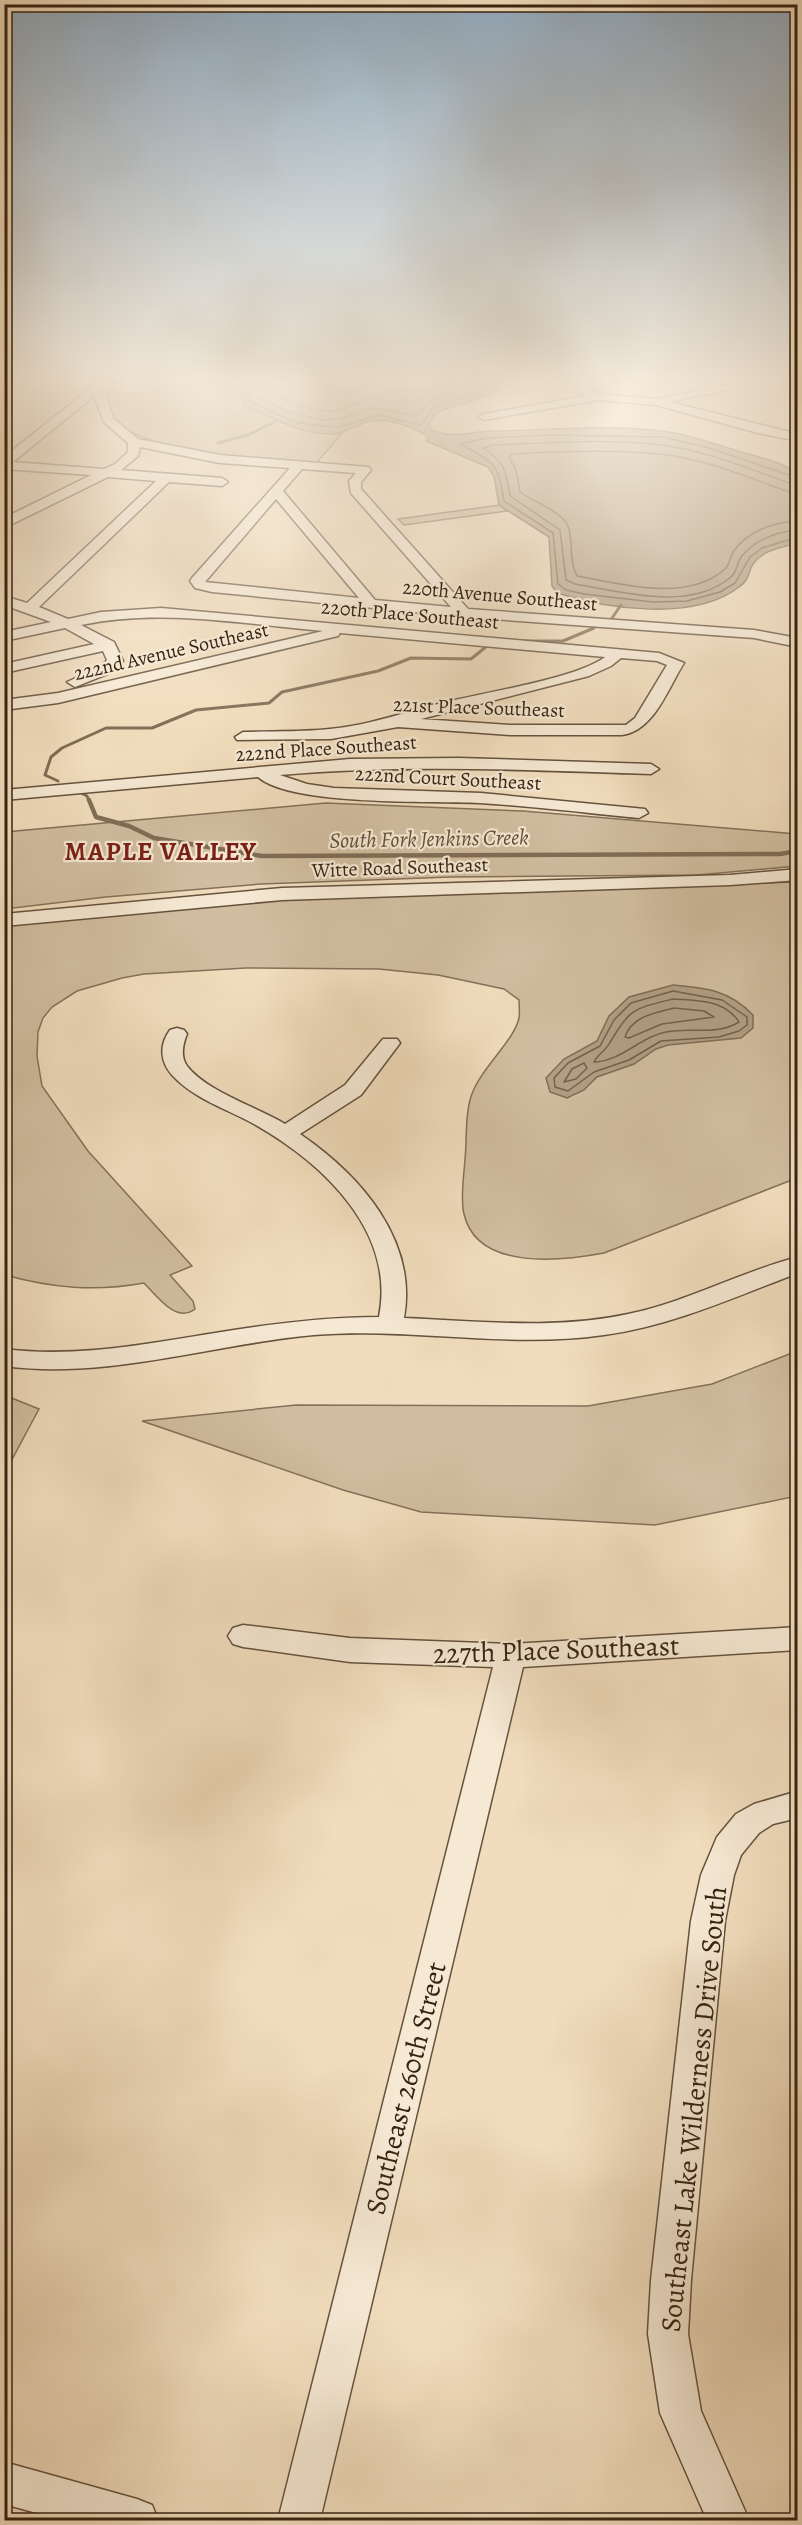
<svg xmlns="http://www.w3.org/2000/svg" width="802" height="2525" viewBox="0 0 802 2525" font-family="Alegreya,serif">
	<rect width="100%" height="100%" fill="#f1ddbd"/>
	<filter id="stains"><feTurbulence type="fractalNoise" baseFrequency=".00333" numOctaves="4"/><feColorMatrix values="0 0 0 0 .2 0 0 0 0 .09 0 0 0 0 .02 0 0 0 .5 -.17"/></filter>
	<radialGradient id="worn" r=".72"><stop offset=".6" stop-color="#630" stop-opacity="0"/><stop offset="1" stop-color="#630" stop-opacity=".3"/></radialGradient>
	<g fill="#d1bea0" stroke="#84715a" stroke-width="1.5">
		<path d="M 214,379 L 250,381 L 244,387 L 244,405 C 276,419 305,437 342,433 L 315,465 C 246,459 174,459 112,422 L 105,391 L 151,392 L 167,383 L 206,386 Z"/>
		<path d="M 500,505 L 507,511 L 404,525 L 398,519 Z"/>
		<path d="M 326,803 L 523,811 L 797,834 L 797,866 L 697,875 L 451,877 L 261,884 L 106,897 L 5,909 L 5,832 Z"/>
		<path d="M 797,882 L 797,1178 L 604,1253 C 561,1261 477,1271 464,1214 C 460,1198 464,1176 465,1159 C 467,1140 465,1118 470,1100 C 477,1071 514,1042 519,1018 C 520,1012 519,1005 519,1000 L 504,989 L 438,975 L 379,969 L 246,968 L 144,974 L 122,978 L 77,991 L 52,1007 L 43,1018 L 38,1032 L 37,1056 L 42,1086 L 88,1151 L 192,1266 L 170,1275 L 193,1301 L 195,1309 C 176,1324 156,1295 144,1283 C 95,1292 52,1288 5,1275 L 5,926 L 285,897 L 360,893 Z"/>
		<path d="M 797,1351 L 797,1496 L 655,1525 L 421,1512 L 343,1490 L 142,1421 L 296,1405 L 588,1406 L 712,1384 Z"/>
		<path d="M 4,1395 L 39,1409 L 9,1465 L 5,1465 Z"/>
	</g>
	<g fill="#b19e83" stroke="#806d56" stroke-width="1.5">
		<path d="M 254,379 L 514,379 L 490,395 L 437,412 L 429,424 L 432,430 C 454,439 472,431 494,431 C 550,430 607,424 663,431 C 689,435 713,443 738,451 C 758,457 781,461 797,474 L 797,543 C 782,547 758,551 751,568 C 748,576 747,582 739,587 C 694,622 607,609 557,593 L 552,586 L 549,537 L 499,505 L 494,476 L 488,467 L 426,441 L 429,438 C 415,427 389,418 371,421 C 358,424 346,433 332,434 C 299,434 273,418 244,405 L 240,393 Z"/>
		<path d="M 673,985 C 706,988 729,990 753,1015 L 753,1028 L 741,1038 L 668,1045 L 656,1049 L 634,1064 L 597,1077 L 584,1090 L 567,1098 L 550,1092 L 546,1078 L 564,1059 L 597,1041 L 609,1016 L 629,997 Z"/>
	</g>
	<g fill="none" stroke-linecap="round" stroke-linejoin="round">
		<g stroke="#74614b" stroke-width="1.5">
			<path d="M 256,379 L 247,394 L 249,400 L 290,420 L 309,425 L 340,427 L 378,415 L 421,425 L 434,406 L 487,389 L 504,379"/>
			<path d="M 264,379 L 257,393 L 259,397 L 292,413 L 323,420 L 338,419 L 371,408 L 416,415 L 431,400 L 492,379"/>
			<path d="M 273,379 L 272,393 L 295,405 L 324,411 L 336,411 L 369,399 L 412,404 L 429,391 L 468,379"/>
			<path d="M 798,478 L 706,447 L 662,437 L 551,435 L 486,438 L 460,444 C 494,463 498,461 504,501 L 553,533 L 558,584 L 566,590 L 584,594 L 653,602 L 687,601 L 720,592 L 735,583 L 750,557 L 762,548 L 798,537"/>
			<path d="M 798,486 C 754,471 709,451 662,445 C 607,438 548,443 493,445 L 484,448 C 505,463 506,471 510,496 L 560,530 L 566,580 L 575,584 C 622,592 690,612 731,577 C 737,572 737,563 741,557 C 755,539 777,532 798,530"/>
			<path d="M 798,495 C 754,480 707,459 660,454 C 611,449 561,451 512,454 L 509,457 L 516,470 L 520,492 C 533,502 565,512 569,529 C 573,545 569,561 577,576 C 621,584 687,603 725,569 C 730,564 730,558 733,552 C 747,531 774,522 798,521"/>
			<path d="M 673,991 L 722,1000 L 747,1017 L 747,1025 L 739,1031 L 719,1037 L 661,1041 L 629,1060 L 594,1072 L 568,1091 L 555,1087 L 554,1078 L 568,1063 L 600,1046 L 614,1020 L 631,1003 Z"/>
			<path d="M 673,999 C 697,1000 725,1000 739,1022 C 717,1036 690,1027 666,1032 C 640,1037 622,1061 594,1062 C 597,1055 605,1051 609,1044 C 631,1008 632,1009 673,999 Z"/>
			<path d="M 674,1008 L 704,1011 L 714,1017 L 662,1024 L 629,1038 L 625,1037 C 632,1016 655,1013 674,1008 Z"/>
			<path d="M 584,1063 L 587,1068 L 576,1079 L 564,1082 L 572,1069 Z"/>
		</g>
		<g stroke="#806d56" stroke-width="3">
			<path d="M 218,443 L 248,435 L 276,421"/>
			<path d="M 610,621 L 621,605"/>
			<path d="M 517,641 L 563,641 L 594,628"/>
			<path d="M 58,781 L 45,775 L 51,757 L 62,748 L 106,728 L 152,728 L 196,710 L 269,703 L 282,692 L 378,671 L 411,658 L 471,659 L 487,646"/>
			<path d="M 81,793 L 87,796 L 89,801"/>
		</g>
		<path stroke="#806d56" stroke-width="4.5" d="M 89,800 L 96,817 L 129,826 L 154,838 L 262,856 L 780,854 L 798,851"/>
		<defs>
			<g id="minor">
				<path d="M 102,379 L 112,379 L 108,384 L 147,387 L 161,379 L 174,379 L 149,393 L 105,391 L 113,418 L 138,439 L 220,455 L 369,467 L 371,470 L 361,482 L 361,489 L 468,609 L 754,630 L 798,638 L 798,647 L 754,638 L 464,617 L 212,592 L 195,588 L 190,581 L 192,578 L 290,468 L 220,463 L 140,447 L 138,456 L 121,470 L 222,478 L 228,482 L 222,486 L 169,482 L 39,607 L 68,619 L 101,612 L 161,608 L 659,653 L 684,663 C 668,688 654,731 622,735 L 510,735 L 398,727 L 331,739 L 237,740 L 235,737 L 243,732 C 272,731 302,732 330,729 C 372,725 410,710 451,701 C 487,692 578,678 605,657 L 340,633 L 338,636 L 58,703 L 4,710 L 4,700 L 58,693 L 323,631 C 243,624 160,608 81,625 L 114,642 L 123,661 L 112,672 L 75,687 L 67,682 L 102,666 L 107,660 L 103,651 L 4,673 L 4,664 L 94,644 L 65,628 L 4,641 L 4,632 L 51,622 L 4,605 L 4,596 L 27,603 L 156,481 L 108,477 L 4,528 L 4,518 L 91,475 L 4,469 L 4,457 ZM 94,396 L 104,422 L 128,443 L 128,452 L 115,464 L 104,469 L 13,462 ZM 302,469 L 356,473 L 349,481 L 351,493 L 451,607 L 375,600 L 283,491 ZM 276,499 L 359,598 L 205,582 ZM 621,658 L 657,661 L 667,665 L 635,718 L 626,725 L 510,725 L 421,719 L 589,676 L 611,666 Z"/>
				<path d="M 585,379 L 596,379 L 586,388 L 600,394 L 656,399 L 736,384 L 736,388 L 670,402 L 798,434 L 798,441 L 758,433 L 656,405 L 599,400 L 484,420 L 478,417 L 484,414 L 585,396 L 575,388 Z"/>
				<path d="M 459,758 L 651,764 L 659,769 L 651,774 C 527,770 404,764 280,775 L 307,784 L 334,788 L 481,793 L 645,809 L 648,813 L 639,818 C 586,813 532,806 479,803 C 432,801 291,806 258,777 L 4,800 L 4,790 L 350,759 Z"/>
				<path d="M 798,869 L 798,880 L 730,885 L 282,900 L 4,926 L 4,914 L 282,888 L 730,875 Z"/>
				<path d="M 177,1028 L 184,1030 L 187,1034 C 183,1044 180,1056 187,1066 C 206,1091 257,1107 285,1124 L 345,1085 L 383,1039 L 397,1039 L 400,1043 L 361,1095 L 300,1134 C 360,1175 418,1240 404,1318 C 479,1321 555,1330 628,1314 C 687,1302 740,1272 798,1257 L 798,1273 C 735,1297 671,1326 604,1335 C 508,1349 411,1327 314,1335 C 212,1344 108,1380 4,1366 L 4,1349 C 75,1358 145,1344 215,1333 C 270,1324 324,1317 379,1317 C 396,1231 323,1163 254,1124 C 227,1109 194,1099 172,1075 C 160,1061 159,1045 170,1030 Z"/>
				<path d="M 243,1625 L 350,1638 L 511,1644 L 798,1627 L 798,1650 L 523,1667 L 320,2520 L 278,2520 L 493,1667 L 350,1662 L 243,1647 L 233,1644 L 228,1636 L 233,1628 Z"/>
				<path d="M 798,1791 L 798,1818 L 773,1824 L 759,1833 L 741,1855 L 734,1875 L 725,1921 L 691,2280 L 688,2334 L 701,2411 L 749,2520 L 707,2520 L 660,2413 L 648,2334 L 651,2280 L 691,1921 L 701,1875 L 717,1837 L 736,1814 L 754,1804 Z"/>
				<path d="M 4,2462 L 137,2499 L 152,2505 L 158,2520 L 62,2520 L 4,2504 Z"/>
			</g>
		</defs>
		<use href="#minor" stroke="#65523e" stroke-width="3"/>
		<use href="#minor" fill="#f6e9d4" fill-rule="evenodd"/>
	</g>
	<linearGradient id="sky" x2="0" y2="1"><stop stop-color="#92abc0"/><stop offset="0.52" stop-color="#f9f0e1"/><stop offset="1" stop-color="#f9f0e1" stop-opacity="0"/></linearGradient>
	<rect width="802" height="732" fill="url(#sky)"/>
	<g text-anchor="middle" stroke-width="4.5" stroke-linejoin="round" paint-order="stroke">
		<g font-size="20" fill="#362413" stroke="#f6e9d4">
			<text transform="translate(500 595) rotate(5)" y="7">220th Avenue Southeast</text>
			<text transform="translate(410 614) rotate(5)" y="7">220th Place Southeast</text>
			<text transform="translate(171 651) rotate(-13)" y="7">222nd Avenue Southeast</text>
			<text transform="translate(479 707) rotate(2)" y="7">221st Place Southeast</text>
			<text transform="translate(326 748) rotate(-4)" y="7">222nd Place Southeast</text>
			<text transform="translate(448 778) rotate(3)" y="7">222nd Court Southeast</text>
			<text transform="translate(400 867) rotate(-2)" y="7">Witte Road Southeast</text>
		</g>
		<g font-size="22" font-style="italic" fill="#614f3a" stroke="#f6e9d4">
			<text transform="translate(429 838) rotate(-1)" y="8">South Fork Jenkins Creek</text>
		</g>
		<g font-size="26" font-weight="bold" letter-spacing="1.5" fill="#7a1f14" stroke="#f6e9d4">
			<text x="161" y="860">MAPLE VALLEY</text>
		</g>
		<g font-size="28" fill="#362413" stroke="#f6e9d4">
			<text transform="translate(556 1649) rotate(-2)" y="10">227th Place Southeast</text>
			<text transform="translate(405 2088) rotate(-76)" y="10">Southeast 260th Street</text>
			<text transform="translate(693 2109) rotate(-84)" y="10">Southeast Lake Wilderness Drive South</text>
		</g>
	</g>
	<rect width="802" height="2525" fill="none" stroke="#f1ddbd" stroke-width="24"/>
	<rect x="6" y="6" width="790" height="2513" fill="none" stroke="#362413" stroke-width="3"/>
	<rect x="12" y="12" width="778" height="2501" fill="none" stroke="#362413" stroke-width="1.5"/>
	<rect width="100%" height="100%" filter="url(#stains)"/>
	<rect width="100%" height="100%" fill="url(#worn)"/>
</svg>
